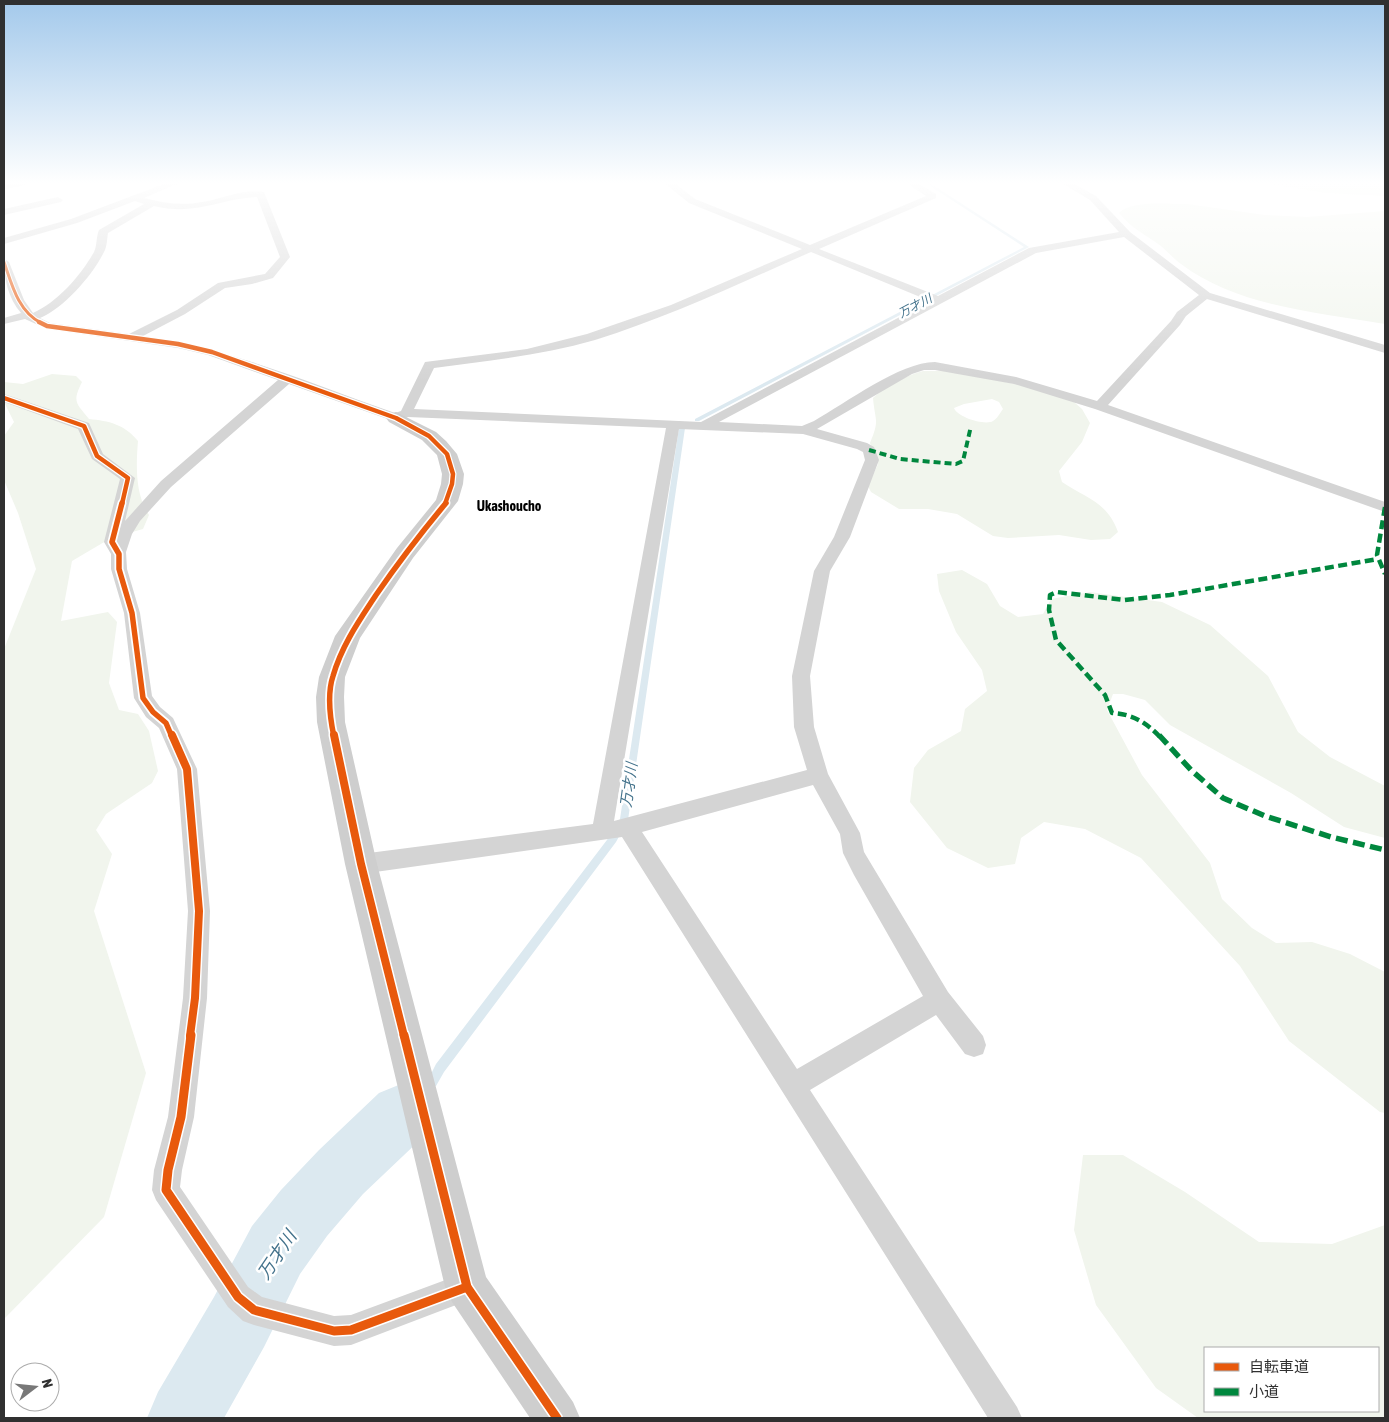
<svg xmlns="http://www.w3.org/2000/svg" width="1389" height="1422" viewBox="0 0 1389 1422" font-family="'Asap Condensed','Noto Sans JP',sans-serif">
	<rect width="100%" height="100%" fill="#fff"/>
	<g fill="#f1f5ed" fill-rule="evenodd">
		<path d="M 1255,182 L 1385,182 L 1385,196 L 1326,193 Z"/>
		<path d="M 1187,204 L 1265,215 L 1307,217 L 1385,211 L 1385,324 C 1317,312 1238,307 1181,264 C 1174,259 1168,252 1161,246 C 1146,235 1131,228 1119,213 C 1131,200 1169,204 1187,204 Z"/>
		<path d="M 923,371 L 955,371 L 1033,388 L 1074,402 L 1082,409 L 1090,423 L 1082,442 L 1059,471 L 1062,482 C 1085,498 1107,501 1118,532 L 1110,539 L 1091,540 L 1059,535 L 1008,538 L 993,536 L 957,514 L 928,509 L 899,509 L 871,492 L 868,486 L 878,464 L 870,443 C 880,419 875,422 873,398 C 887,385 905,376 923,371 ZM 992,399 L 999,402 L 1003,409 C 1000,413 997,419 993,421 C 985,426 957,417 954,408 L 964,404 Z"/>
		<path d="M 52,374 L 76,376 L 82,382 C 72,402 76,403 89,419 C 109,421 124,424 138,441 C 136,465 135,495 149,515 L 143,529 L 111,538 L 72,561 L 61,621 L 108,612 L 117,622 L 109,683 L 119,710 L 138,714 L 149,731 L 158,771 L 152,783 L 106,814 L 96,830 L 112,854 L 94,911 L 146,1073 L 104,1217 L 4,1319 L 4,649 L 36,569 L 18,513 L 4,480 L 4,436 L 14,422 L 4,402 L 4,382 L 23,384 Z"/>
		<path d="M 962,570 L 987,584 L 1000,606 L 1018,617 L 1043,614 L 1051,599 L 1090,592 L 1162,602 L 1210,625 L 1268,676 L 1298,732 L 1330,757 L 1385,786 L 1385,838 L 1344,827 L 1291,793 L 1170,725 L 1145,700 L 1123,694 L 1113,694 L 1107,710 L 1142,775 L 1210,863 L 1222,899 L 1252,928 L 1276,943 L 1312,942 L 1350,954 L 1385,972 L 1385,1113 L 1380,1112 L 1289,1041 L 1240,966 L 1141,858 L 1085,829 L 1044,822 L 1021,838 L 1015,864 L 988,868 L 947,848 L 910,802 L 914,768 L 928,750 L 961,731 L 965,709 L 987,691 L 982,670 L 956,632 L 939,591 L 937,574 Z"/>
		<path d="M 1083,1155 L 1123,1155 L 1185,1192 L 1259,1242 L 1332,1244 L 1385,1225 L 1385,1418 L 1198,1418 L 1156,1388 L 1096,1305 L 1074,1230 ZM 1378,1348 L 1378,1411 L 1205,1411 L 1205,1348 Z"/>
	</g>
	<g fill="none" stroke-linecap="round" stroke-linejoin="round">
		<g fill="#dce9f0" fill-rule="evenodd">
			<path d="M 924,182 L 928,182 L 1029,247 L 699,421 L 695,421 L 695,419 L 1024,247 Z"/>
			<path d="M 682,426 L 685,428 L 628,820 L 616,842 L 444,1072 L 436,1086 L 432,1087 L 428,1086 L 427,1082 L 436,1064 L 610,836 L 620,819 L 679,428 Z"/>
		</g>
		<path fill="#dce9f0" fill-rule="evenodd" d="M 401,1084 L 423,1093 L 432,1115 L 423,1137 L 363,1194 L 327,1236 L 300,1274 L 264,1347 L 224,1418 L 147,1418 L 158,1392 L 214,1297 L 252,1226 L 281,1190 L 319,1150 L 379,1093 Z"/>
		<g fill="#d4d4d4" fill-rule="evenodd">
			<path d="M 169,182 L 181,182 L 144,198 C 163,203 182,206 202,202 C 222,199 244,188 264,192 L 290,257 L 273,278 L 252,284 L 225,288 L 185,314 L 143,336 C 230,348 312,384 395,413 L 401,411 L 425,362 L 527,349 L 587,334 L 671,305 L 802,249 L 689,203 L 663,182 L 673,182 L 695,199 L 810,245 L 926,196 L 905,182 L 916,182 L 936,194 L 936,198 L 819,249 L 938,296 L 1029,248 L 1119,232 L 1090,200 L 1060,182 L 1071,182 L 1096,196 L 1130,232 L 1210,293 L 1385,345 L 1385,353 L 1207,299 L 1186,316 L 1180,325 L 1108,405 L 1385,502 L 1385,512 L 1095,409 L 1014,384 L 935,370 L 924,370 L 912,374 L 817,429 L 867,443 L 874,447 L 879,460 L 850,537 L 830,571 L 810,676 L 814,727 L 828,774 L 860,833 L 864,852 L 948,992 L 983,1036 L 986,1045 L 983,1054 L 974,1057 L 965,1054 L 936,1015 L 810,1090 L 1017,1407 L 1022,1418 L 988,1418 L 622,837 L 361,874 L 353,871 L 350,864 L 353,857 L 361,854 L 593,824 L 666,428 L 408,417 L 396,422 L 289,384 L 171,487 L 140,521 L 132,534 L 126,552 L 127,569 L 140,613 L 152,696 L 160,707 L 173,718 L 197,769 L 210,911 L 207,998 L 194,1117 L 182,1170 L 180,1187 L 248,1287 L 262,1297 L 334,1316 L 351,1315 L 467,1272 L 477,1277 L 482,1287 L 477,1297 L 351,1345 L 334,1346 L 254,1325 L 243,1321 L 228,1307 L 156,1200 L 152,1190 L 154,1170 L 168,1117 L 183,998 L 188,911 L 177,769 L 159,728 L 146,717 L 134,698 L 124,613 L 111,569 L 111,554 L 104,542 L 120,479 L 92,459 L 78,429 L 4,402 L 4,394 L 89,423 L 103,454 L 135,478 L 125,521 L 161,481 L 278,380 L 208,355 L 178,348 L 47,329 L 25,319 L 4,324 L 4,318 L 21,313 C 8,298 4,279 4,259 L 9,262 L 24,300 L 33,313 C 58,302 81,275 94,252 C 97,246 96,237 99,230 L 144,204 L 135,201 L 77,223 L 4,244 L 4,238 L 71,219 ZM 257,197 L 280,257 L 265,274 L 218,283 L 177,310 L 129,334 L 50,323 L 40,318 C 64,308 92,276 104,252 C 107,247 107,239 108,233 L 154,206 C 197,216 218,199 257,197 ZM 1124,237 L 1199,295 L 1177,312 L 1171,321 L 1097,401 L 1016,377 L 935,362 C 900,362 846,403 814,421 L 802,426 L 719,422 L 1036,253 ZM 811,252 L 930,301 L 701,422 L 414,409 L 434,368 C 488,361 542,355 595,340 C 669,317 740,283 811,252 ZM 679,429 L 803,434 L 857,449 L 863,452 L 865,460 L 834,537 L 814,571 L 792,676 L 794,727 L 807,770 L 614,821 ZM 813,785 L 840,834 L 843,853 L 854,875 L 923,996 L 797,1069 L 642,832 Z"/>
			<path d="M 58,197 L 63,200 L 61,202 L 4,215 L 4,209 Z"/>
		</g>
		<path fill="#cecece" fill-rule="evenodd" d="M 396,412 L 436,432 L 446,441 L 457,454 L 464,474 L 463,484 L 458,501 L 413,558 L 360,638 L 345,677 L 344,697 L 345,722 L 377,864 L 486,1277 L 573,1402 L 580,1418 L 530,1418 L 452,1302 L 445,1287 L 345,864 L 317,722 L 316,697 L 319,677 L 335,636 L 397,548 L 436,500 L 441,484 L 442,474 L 437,455 L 422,440 L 389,422 L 386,418 L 389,414 Z"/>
		<path fill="#c8c8c8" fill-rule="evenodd" d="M 4,182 L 28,182 L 26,185 L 4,189 Z"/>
		<path stroke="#00873e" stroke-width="4" stroke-dasharray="7 4" stroke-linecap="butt" d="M 869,450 L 900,459 L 956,464 L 963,461 L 971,426"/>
		<g stroke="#00873e" stroke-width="4.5" stroke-dasharray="9 4.5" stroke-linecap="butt">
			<path d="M 1385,507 L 1377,555 L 1385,574"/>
			<path d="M 1160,737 C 1146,722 1132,714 1112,713 L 1105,695 L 1056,640 L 1049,610 L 1050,595 L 1057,592 L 1124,600 L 1170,595 L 1378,559"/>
		</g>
		<path stroke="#00873e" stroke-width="5.5" stroke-dasharray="12 5.5" stroke-linecap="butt" d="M 1159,735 L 1191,770 L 1223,798 L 1265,816 L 1331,837 L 1385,850"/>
		<defs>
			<path id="cycleway-far4" d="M 4,262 C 12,285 18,311 41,323"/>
			<g id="cycleway-far3">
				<path d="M 39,322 L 47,326 L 178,344 L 212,352 L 396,418 L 429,436 L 447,454 L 453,474 L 452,484 L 445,504"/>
				<path d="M 4,398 L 84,426 L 97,456 L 128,478 L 122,504"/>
			</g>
			<g id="cycleway-far2">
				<path d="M 122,503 L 112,542 L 119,554 L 119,569 L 132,613 L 143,698 L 153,712 L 166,723 L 172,737"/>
				<path d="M 334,737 C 330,718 327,694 333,676 C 342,645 359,621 376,595 C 398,563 421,533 446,503"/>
			</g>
			<g id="cycleway-far1">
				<path d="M 172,735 L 187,769 L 199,911 L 195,998 L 190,1036"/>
				<path d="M 334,735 L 361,864 L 404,1036"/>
			</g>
			<g id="cycleway">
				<path d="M 191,1035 L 181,1117 L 168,1170 L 166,1190 L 238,1297 L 254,1310 L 334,1331 L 351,1330 L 467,1287"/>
				<path d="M 404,1035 L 467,1287 L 557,1418"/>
			</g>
		</defs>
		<use href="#cycleway-far4" stroke="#fff" stroke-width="5"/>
		<use href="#cycleway-far3" stroke="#fff" stroke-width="7"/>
		<use href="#cycleway-far2" stroke="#fff" stroke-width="9"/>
		<use href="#cycleway-far1" stroke="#fff" stroke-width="11"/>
		<use href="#cycleway" stroke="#fff" stroke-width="12"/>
		<use href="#cycleway-far4" stroke="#e8590c" stroke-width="3"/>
		<use href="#cycleway-far3" stroke="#e8590c" stroke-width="4.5"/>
		<use href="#cycleway-far2" stroke="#e8590c" stroke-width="5.5"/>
		<use href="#cycleway-far1" stroke="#e8590c" stroke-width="8"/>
		<use href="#cycleway" stroke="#e8590c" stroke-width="9"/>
	</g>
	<linearGradient id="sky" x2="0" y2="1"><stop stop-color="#a3c9eb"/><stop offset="0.48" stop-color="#fff"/><stop offset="1" stop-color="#fff" stop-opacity="0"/></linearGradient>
	<rect width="1389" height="381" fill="url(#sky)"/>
	<g text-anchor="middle" stroke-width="5" stroke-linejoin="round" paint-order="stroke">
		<g font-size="12" font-style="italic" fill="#44738c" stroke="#fff">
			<text transform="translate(915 306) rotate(-28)" y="4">万才川</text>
		</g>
		<g font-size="14" font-weight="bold" fill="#000" stroke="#fff">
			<text x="509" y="511">Ukashoucho</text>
		</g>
		<g font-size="15" font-style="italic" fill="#44738c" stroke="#fff">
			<text transform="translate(629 785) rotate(-82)" y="5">万才川</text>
		</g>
		<g font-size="18" font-style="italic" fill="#44738c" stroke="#fff">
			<text transform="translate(277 1255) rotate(-56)" y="6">万才川</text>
		</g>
	</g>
	<rect width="1389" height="1422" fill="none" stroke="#303030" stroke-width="10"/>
	<rect x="1204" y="1347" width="175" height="65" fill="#ffffff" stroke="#acacac"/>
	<rect x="1214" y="1363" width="25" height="8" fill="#e8590c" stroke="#acacac"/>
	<text x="1249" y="1372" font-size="15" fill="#303030">自転車道</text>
	<rect x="1214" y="1388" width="25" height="8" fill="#00873e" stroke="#acacac"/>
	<text x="1249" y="1397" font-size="15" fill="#303030">小道</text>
	<g transform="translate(35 1387) rotate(74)"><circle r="24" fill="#ffffff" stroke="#acacac"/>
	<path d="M0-4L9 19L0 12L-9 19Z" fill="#787878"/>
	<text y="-8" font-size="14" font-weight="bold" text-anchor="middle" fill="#303030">N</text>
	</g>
</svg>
